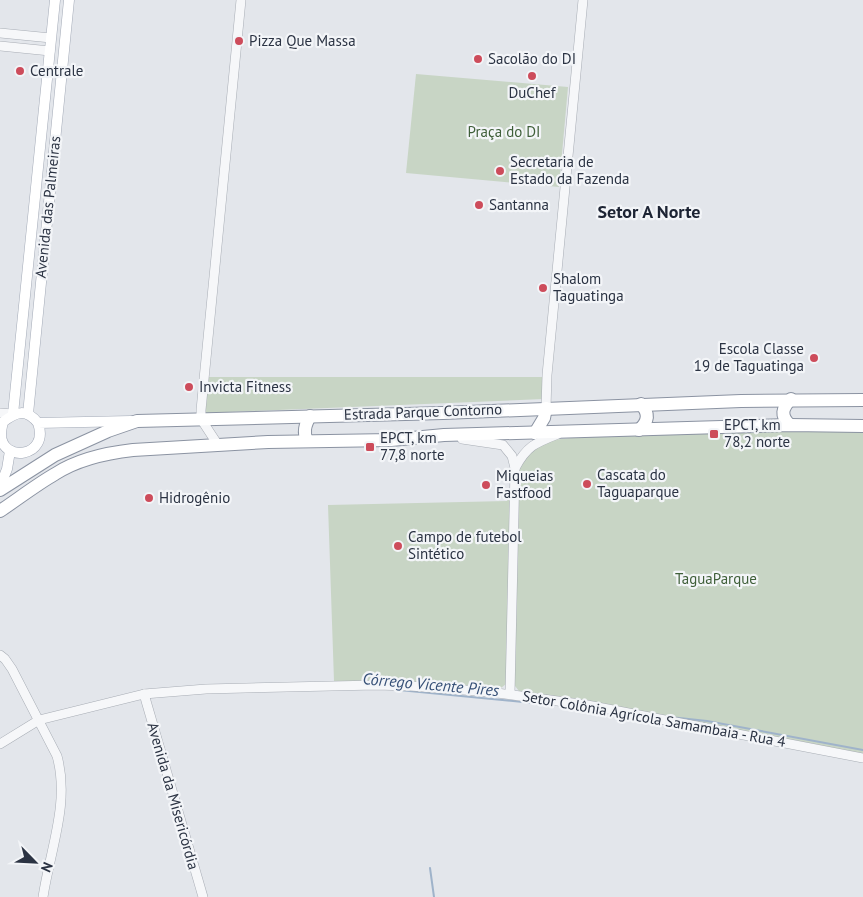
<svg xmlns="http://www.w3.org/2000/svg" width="863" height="897" viewBox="0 0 863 897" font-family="'PT Sans',sans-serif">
	<rect width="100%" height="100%" fill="#e3e6eb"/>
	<g fill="#c8d5c5">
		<path d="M 416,74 L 568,87 L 559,187 L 406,173 Z"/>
		<path d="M 208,377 L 544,377 L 544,399 L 204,413 Z"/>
		<path d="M 756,431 L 863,432 L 863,754 L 523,693 L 519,691 L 515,686 L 506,684 L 501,688 L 416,682 L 334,681 L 328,505 L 507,501 L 523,459 L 530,451 L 551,440 L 582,437 Z"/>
	</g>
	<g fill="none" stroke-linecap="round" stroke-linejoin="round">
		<g stroke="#9fb3ca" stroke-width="2">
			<path d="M 399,690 L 543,704"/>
			<path d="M 670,717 L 707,721 L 863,750"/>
			<path d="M 430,868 L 434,897"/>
		</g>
		<defs>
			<g id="minor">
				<path d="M 0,33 L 51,38"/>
				<path d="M 0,46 L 50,51"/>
				<path d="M 546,408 L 547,375 L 583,0"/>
				<path d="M 0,413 L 13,414"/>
				<path d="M 462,439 L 503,445 L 512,456 L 515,468 L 510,694"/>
				<path d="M 218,445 L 201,419 L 201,410 L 241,0"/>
				<path d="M 515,468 C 527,446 535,443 558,434"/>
				<path d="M 0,655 L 5,659 L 12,669 L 57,756 C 70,803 50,850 43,897"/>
				<path d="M 144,694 L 203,897"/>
				<path d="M 0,744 L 39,720 L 144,694 L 206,689 L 376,685 L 410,686 L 490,692 L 587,705 L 863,758"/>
			</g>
			<g id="major">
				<path d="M 13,414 L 55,0"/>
				<path d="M 28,414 L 69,0"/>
				<path d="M 38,423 C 50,458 1,463 1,434 C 1,431 2,426 3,422 C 16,412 26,408 38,423 L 131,421"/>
				<path d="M 0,487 L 7,469 L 10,451"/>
			</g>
			<g id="highway">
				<path d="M 790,425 C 780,416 782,408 791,399"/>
				<path d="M 639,430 C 649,421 649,413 641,404"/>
				<path d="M 535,433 L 544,418 L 546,408"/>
				<path d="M 307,441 C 303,432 305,425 310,416"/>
				<path d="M 0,490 L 55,455 L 108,431 L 137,421 L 443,413 L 741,401 L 863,400"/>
				<path d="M 0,511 C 18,499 36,485 55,474 C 78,459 106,453 133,450 L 268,442 L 391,440 L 444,435 L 790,425 L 863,426"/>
			</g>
		</defs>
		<use href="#minor" stroke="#a8adb5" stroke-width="10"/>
		<use href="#major" stroke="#a3aab7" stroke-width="11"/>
		<use href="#highway" stroke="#8b93a2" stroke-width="14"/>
		<use href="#minor" stroke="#f6f7f9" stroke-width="9"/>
		<use href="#major" stroke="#fff" stroke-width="10"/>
		<use href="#highway" stroke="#fff" stroke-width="12"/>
	</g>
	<g fill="#cd4c5b" stroke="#f3f5f8" stroke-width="2">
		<circle cx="239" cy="41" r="5"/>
		<circle cx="478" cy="59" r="5"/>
		<circle cx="20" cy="71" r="5"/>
		<circle cx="532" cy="76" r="5"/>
		<circle cx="500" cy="171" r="5"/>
		<circle cx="479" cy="205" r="5"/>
		<circle cx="543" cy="288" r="5"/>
		<circle cx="814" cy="358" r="5"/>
		<circle cx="189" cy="387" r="5"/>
		<rect x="709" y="429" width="10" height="10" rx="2.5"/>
		<rect x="365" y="442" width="10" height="10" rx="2.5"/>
		<circle cx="587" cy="484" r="5"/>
		<circle cx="486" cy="485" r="5"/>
		<circle cx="149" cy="498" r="5"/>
		<circle cx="398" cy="546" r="5"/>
	</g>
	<g text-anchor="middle" stroke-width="4.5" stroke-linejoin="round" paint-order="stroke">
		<g font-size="15" fill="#2b3343" stroke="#f3f5f8" text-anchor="start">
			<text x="249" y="46">Pizza Que Massa</text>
			<text x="488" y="64">Sacolão do DI</text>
			<text x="30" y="76">Centrale</text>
			<text x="532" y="98" text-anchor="middle">DuChef</text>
			<text x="510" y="167">Secretaria de<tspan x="510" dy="17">Estado da Fazenda</tspan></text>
			<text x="489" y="210">Santanna</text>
			<text x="553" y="284">Shalom<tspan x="553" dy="17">Taguatinga</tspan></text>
			<text x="804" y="354" text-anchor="end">Escola Classe<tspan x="804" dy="17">19 de Taguatinga</tspan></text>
			<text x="199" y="392">Invicta Fitness</text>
			<text x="724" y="430">EPCT, km<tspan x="724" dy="17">78,2 norte</tspan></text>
			<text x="380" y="443">EPCT, km<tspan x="380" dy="17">77,8 norte</tspan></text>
			<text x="597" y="480">Cascata do<tspan x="597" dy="17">Taguaparque</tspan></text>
			<text x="496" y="481">Miqueias<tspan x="496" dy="17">Fastfood</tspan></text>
			<text x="159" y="503">Hidrogênio</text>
			<text x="408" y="542">Campo de futebol<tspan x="408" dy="17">Sintético</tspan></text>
		</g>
		<g font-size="15" fill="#3f5f39" stroke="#f3f5f8">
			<text x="504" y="137">Praça do DI</text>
			<text x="716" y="584">TaguaParque</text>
		</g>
		<g font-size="15" fill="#2b3343" stroke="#f3f5f8">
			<text transform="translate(48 207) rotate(-84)" y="5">Avenida das Palmeiras</text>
			<text transform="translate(423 412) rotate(-2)" y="5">Estrada Parque Contorno</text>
			<text transform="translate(654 719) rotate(10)" y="5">Setor Colônia Agrícola Samambaia - Rua 4</text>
			<text transform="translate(173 796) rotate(74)" y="5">Avenida da Misericórdia</text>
		</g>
		<g font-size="16" font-style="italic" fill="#365077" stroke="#f3f5f8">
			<text transform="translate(431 684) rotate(5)" y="6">Córrego Vicente Pires</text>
		</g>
		<g font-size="18" font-weight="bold" fill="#1d2434" stroke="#f3f5f8">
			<text x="649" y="218">Setor A Norte</text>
		</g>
	</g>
	<g transform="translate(35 862) rotate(114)" stroke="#f3f5f8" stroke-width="4" paint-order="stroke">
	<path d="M0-4L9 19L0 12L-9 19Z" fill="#2b3343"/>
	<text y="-8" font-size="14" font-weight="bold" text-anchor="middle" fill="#2b3343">N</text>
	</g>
</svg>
